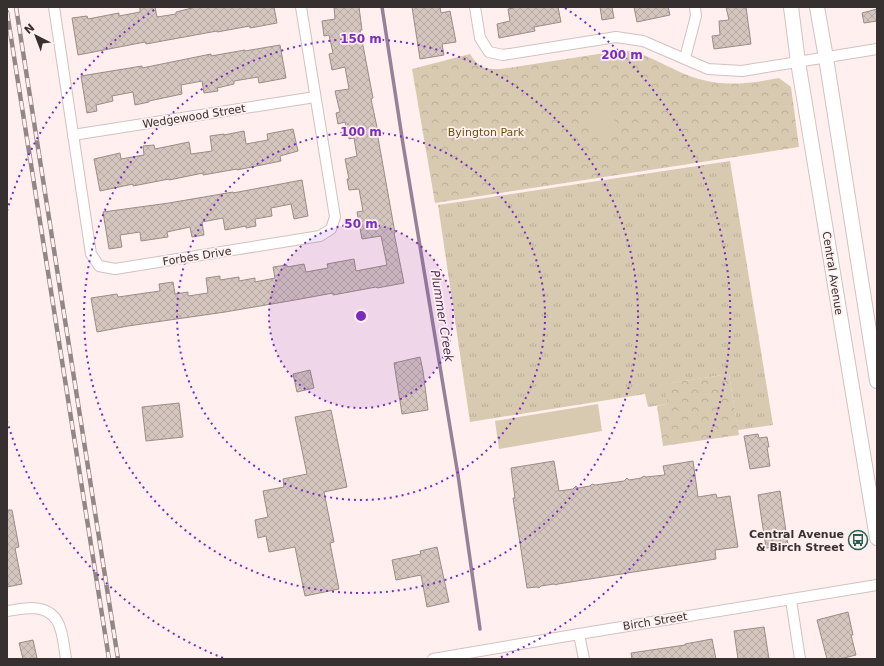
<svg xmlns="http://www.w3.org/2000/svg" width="884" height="666" viewBox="0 0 884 666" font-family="'DejaVu Sans',sans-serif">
	<defs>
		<pattern id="grass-tufts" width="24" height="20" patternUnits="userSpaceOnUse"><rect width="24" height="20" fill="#d8cab0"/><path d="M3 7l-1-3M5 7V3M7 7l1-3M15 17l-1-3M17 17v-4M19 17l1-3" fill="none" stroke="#baae98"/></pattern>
		<pattern id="park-crowns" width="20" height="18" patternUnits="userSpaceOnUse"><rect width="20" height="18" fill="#d8cab0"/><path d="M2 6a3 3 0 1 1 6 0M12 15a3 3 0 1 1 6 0" fill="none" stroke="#baae98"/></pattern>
		<pattern id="building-cross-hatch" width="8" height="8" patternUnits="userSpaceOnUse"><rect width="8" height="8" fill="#d4c6be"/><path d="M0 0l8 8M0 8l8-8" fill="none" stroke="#b7aaa4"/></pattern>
	</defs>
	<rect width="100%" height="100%" fill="#fff0ef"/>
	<path fill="url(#grass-tufts)" d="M 730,161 L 773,425 L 738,430 L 729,374 L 665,384 L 667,404 L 648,407 L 645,394 L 470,422 L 438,205 Z"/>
	<g fill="url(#park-crowns)">
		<path d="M 630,51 C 636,53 642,54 648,57 C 665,64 681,74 699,79 C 725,87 753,83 779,78 L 791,87 L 799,147 L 435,203 L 412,69 L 470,54 C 480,69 484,69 501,69 L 611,52 Z"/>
		<path d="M 729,374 L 739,435 L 663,446 L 657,406 L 667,404 L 664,384 Z"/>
	</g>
	<g fill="#d8cab0">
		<path d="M 612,107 L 617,133 L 594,137 L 590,111 Z"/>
		<path d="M 598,404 L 602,431 L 499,449 L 495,421 Z"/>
	</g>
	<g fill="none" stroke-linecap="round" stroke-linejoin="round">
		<path stroke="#978099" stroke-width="3.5" d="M 382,7 L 403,144 L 458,475 L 480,629"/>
	</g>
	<g fill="url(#building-cross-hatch)" stroke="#9a8d85">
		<path d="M 140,7 L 155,7 L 157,17 L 176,14 L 176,12 L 192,8 L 192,7 L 274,7 L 277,23 L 250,28 L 250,26 L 217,32 L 217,31 L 146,44 L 145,42 L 78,55 L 72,18 L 87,16 L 88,19 L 119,13 L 119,16 L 140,12 Z"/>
		<path d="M 334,7 L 359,7 L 362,30 L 360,30 L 373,98 L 371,99 L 378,132 L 377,132 L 395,233 L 394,233 L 404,283 L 377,288 L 376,287 L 333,295 L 333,293 L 295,300 L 225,312 L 128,326 L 97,332 L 91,298 L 117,294 L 118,297 L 160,291 L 159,284 L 173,282 L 175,294 L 188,292 L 188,296 L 208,293 L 206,278 L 220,276 L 220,280 L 239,277 L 239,281 L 255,278 L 255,282 L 275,278 L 273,267 L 287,265 L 287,267 L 304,264 L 306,272 L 328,268 L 327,264 L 354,259 L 356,271 L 387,265 L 381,236 L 362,239 L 357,212 L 363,211 L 359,189 L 349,190 L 347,179 L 349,179 L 345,159 L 357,156 L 354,138 L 349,139 L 345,122 L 338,124 L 336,113 L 340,112 L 335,91 L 349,89 L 345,67 L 332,70 L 329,54 L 333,53 L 329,35 L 324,36 L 322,21 L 335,19 Z"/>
		<path d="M 412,7 L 440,7 L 441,13 L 450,11 L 456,42 L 442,44 L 444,55 L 420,59 Z"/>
		<path d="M 517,7 L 558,7 L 561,22 L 534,27 L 535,31 L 499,38 L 497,24 L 510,21 L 508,9 Z"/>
		<path d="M 600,7 L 612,7 L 614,18 L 602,20 Z"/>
		<path d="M 634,7 L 668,7 L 670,15 L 637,22 Z"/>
		<path d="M 726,7 L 746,7 L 751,44 L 714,49 L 712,36 L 720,35 L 719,21 L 729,20 Z"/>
		<path d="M 877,9 L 877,21 L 864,23 L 862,13 Z"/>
		<path d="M 280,45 L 286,78 L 259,83 L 258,77 L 234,81 L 234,84 L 217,88 L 218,91 L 204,93 L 202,81 L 181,85 L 182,94 L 149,101 L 149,102 L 135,105 L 133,92 L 112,96 L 113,101 L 96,105 L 97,111 L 87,113 L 81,76 L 142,66 L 142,68 L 211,54 L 211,56 L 245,50 L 245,51 Z"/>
		<path d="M 293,129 L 298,151 L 280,156 L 281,161 L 237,170 L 237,169 L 203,175 L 203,173 L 169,180 L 169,179 L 133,186 L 133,184 L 100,191 L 94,159 L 120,153 L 121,159 L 144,155 L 143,146 L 154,145 L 155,149 L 189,142 L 191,154 L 212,151 L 210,136 L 224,134 L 224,135 L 244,131 L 246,144 L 268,140 L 267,134 Z"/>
		<path d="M 302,180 L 308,216 L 294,219 L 291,204 L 271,208 L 272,216 L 255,219 L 256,226 L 246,228 L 246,226 L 225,230 L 223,218 L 202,222 L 204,235 L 192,237 L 190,227 L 167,232 L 168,237 L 141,241 L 140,232 L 120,235 L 122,247 L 109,249 L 103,212 L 169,203 L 233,192 L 233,193 Z"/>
		<path d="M 420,357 L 423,371 L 428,410 L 402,414 L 394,363 Z"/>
		<path d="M 310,370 L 314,388 L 297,392 L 293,374 Z"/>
		<path d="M 179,403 L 183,437 L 146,441 L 142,407 Z"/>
		<path d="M 331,410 L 347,487 L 324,492 L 334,542 L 330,543 L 339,589 L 305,596 L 295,547 L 269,552 L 266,536 L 258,538 L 255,520 L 268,517 L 263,491 L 284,487 L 283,479 L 307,474 L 295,417 Z"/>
		<path d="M 758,434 L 759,438 L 767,437 L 769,447 L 767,447 L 770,466 L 750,469 L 744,436 Z"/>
		<path d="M 554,461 L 559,491 L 573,489 L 576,486 L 578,488 L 590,486 L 592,484 L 595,485 L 624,481 L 627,478 L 629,480 L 641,478 L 644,476 L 646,477 L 665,475 L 663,466 L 693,461 L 698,497 L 716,494 L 717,498 L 730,496 L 738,547 L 715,550 L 716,559 L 558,584 L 556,585 L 554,584 L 541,586 L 539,588 L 537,587 L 527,588 L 513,498 L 515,498 L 511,468 Z"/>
		<path d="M 780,491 L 788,545 L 766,548 L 758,495 Z"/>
		<path d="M 7,510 L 12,510 L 19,547 L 15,548 L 22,584 L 7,587 Z"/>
		<path d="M 437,547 L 449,602 L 427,607 L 421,575 L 396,580 L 392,560 L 421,554 L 420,551 Z"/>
		<path d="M 848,612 L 853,635 L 851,635 L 856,655 L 840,659 L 827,659 L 817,620 Z"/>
		<path d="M 764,627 L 769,659 L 738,659 L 734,631 Z"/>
		<path d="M 712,639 L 716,659 L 632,659 L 631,653 L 685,645 L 685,644 Z"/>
		<path d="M 33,640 L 37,658 L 32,659 L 23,659 L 19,643 Z"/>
	</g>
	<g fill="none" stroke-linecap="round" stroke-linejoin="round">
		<defs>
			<g id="street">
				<path d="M 54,7 L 91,254 L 99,266 L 115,269 L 320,236 L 331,229 L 335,217 L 301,7"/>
				<path d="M 475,7 L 480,38 L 489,52 L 503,55 L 616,37 L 643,41 L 708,69 L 742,71 L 877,49"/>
				<path d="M 685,58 L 696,16 L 695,7"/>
				<path d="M 73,135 L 315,97"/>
				<path d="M 791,600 L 800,659"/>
				<path d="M 7,611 C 15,610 24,608 32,608 C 63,609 62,635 66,659"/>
				<path d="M 579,634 L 584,659"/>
				<path d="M 433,659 L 579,634 L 877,585"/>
			</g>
			<g id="secondary">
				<path d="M 791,7 L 798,62 L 877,538"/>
				<path d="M 817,7 L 826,58 L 877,381"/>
			</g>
		</defs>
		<use href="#street" stroke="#d2c1c0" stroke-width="12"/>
		<use href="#secondary" stroke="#d2c1c0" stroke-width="16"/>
		<use href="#street" stroke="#fff" stroke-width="10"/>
		<use href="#secondary" stroke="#fff" stroke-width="14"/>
		<defs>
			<g id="rail">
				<path d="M 16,7 L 118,659"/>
				<path d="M 7,12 L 109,659"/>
			</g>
		</defs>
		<use href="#rail" stroke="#918786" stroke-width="4.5"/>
		<use href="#rail" stroke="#fff0ef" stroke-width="3" stroke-dasharray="9" stroke-linecap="butt"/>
	</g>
	<circle cx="361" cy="316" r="92" fill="#7b2cbf" fill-opacity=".12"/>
	<g fill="none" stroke="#7b2cbf" stroke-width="2" stroke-dasharray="2 4">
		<circle cx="361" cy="316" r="92"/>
		<circle cx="361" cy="316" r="184"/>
		<circle cx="361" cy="316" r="277"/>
		<path d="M223 658A369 369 0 0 1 7 421M7 211A369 369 0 0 1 157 8M565 8A369 369 0 0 1 499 658"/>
	</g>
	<defs>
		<symbol id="bus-ring" viewBox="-11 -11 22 22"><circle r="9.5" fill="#fff0ef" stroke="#216455" stroke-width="1.5"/><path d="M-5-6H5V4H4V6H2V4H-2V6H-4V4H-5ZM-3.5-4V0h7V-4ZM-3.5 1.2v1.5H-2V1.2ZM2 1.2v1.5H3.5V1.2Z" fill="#216455"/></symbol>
	</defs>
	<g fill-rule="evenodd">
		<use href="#bus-ring" x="847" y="529" width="22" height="22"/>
	</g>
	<g text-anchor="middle" stroke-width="3.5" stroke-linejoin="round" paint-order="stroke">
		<g font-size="11" fill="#373030" stroke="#fff0ef">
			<text transform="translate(194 116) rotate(-9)" y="4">Wedgewood Street</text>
			<text transform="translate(197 256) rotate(-9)" y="4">Forbes Drive</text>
			<text transform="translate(833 273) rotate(81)" y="4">Central Avenue</text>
			<text transform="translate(655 621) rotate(-9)" y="4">Birch Street</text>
		</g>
		<g font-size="11" fill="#6e510d" stroke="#fff0ef">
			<text x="486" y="136">Byington Park</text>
		</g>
		<g font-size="11" font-weight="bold" fill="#373030" stroke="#fff0ef" text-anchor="end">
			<text x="844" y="538">Central Avenue<tspan x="844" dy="13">&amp; Birch Street</tspan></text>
		</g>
		<g font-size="12" font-style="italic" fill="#4f2b58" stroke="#fff0ef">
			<text transform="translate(442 316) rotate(81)" y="4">Plummer Creek</text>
		</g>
	</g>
	<circle cx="361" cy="316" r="6" fill="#7b2cbf" stroke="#fff0ef" stroke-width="2"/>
	<g font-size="12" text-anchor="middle" font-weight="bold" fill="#7b2cbf" stroke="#fff0ef" stroke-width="3.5" stroke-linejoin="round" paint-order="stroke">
		<text x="361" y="43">150 m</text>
		<text x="622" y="59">200 m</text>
		<text x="361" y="136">100 m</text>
		<text x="361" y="228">50 m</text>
	</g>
	<rect width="884" height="666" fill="none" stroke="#373030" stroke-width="16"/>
	<g transform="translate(36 36) rotate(318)" stroke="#fff0ef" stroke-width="3" paint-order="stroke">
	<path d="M0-3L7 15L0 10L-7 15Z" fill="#373030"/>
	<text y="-6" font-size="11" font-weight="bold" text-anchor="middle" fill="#373030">N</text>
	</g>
</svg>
